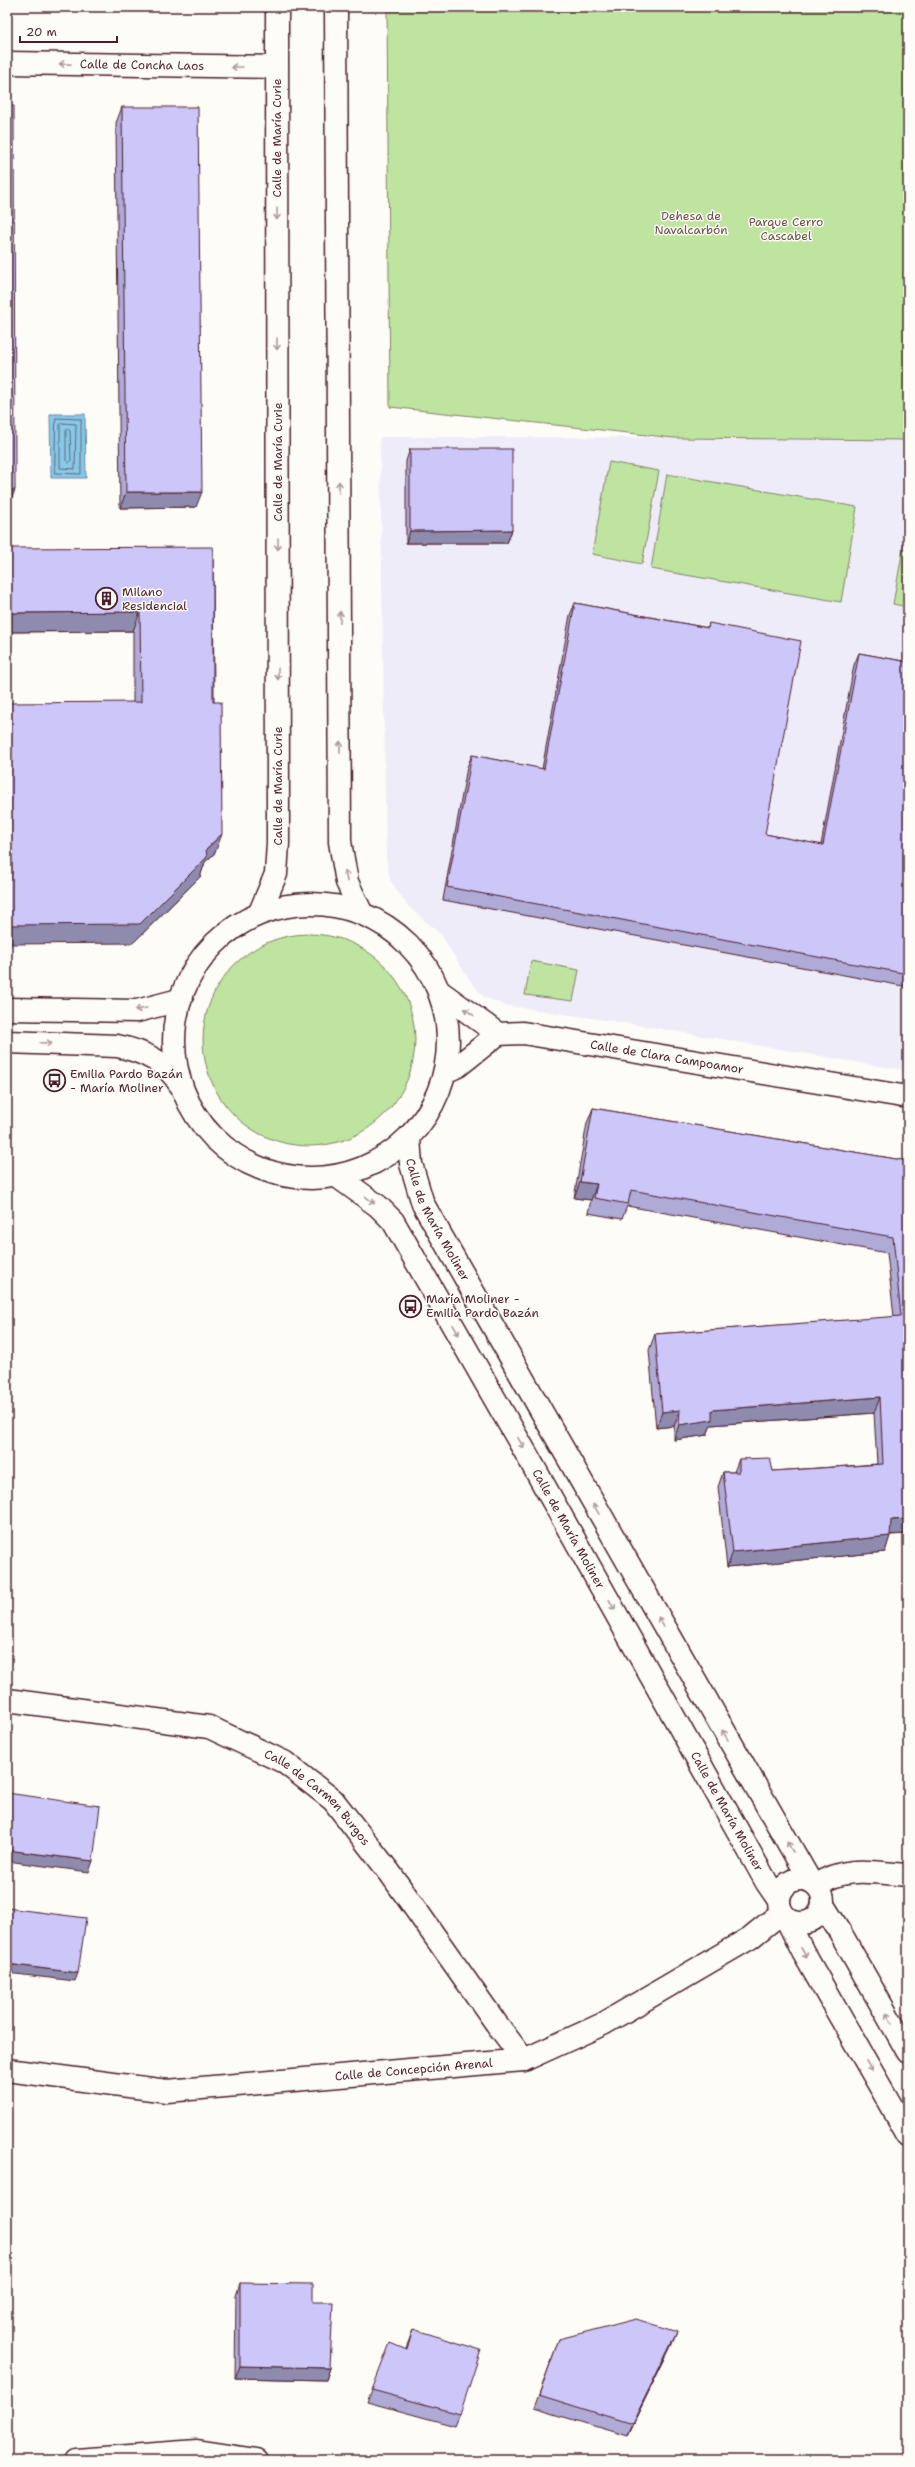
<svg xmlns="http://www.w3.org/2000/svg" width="915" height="2467" viewBox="0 0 915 2467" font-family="'Shantell Sans',sans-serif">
	<rect width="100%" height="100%" fill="#fdfcf7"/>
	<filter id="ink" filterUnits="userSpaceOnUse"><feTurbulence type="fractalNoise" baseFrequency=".025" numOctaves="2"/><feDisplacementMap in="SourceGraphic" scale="8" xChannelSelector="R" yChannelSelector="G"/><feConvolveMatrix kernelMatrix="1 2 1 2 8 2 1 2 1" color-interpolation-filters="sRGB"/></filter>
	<g filter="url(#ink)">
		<path fill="#eeecf8" d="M 380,437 L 908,438 L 908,1071 L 638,1025 L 504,1005 L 484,997 L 469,979 L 441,935 L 408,906 L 390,880 L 386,858 Z"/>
		<g fill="#bee4a0" stroke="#848266">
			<path d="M 387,7 L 908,7 L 908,440 L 674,438 L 390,407 Z"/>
			<path d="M 609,462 L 659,471 L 642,564 L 592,554 Z"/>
			<path d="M 667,474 L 857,507 L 841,602 L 651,569 Z"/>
			<path d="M 908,521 L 908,607 L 893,604 Z"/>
			<circle cx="309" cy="1040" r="106"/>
			<path d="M 531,961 L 579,970 L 573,1001 L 525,995 Z"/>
		</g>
		<path fill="#87c9e9" stroke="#6f859d" d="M 50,414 L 85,414 L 86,478 L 51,478 Z"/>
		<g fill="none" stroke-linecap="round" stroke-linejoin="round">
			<g stroke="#626377" stroke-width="1">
				<path d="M 56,418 L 81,419 L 81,474 L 55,473 Z"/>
				<path d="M 62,423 L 76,424 L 75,469 L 60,468 L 60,425 Z"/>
				<path d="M 68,429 L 70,431 L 71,461 L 68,463 L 66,461 L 66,431 Z"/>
			</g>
			<defs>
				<g id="minor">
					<path d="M 336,7 L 340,842 L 347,882 L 361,912"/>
					<path id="s1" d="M 7,63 L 276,67"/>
					<circle cx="311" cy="1041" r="137"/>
					<path d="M 260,912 L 276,874 L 278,843 L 277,7"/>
					<path id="s2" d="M 439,991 L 498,1034 L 523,1033 L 908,1097"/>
					<path d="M 7,1009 L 137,1011 L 179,1000"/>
					<path d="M 7,1042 L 117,1046 C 143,1051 165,1061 179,1083"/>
					<path d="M 445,1072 L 458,1066 L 498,1034"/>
					<path id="s3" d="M 409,1139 L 411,1164 L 423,1204 L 810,1881"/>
					<path id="s4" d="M 338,1177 L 378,1206 L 393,1221 L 527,1455 L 767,1883 L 778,1899"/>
					<path id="s5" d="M 7,1700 L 209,1727 L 284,1762 L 333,1800 L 390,1873 L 496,2023 L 524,2060"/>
					<circle cx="801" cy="1901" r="22"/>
					<path d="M 816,1885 C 847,1865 873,1873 908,1875"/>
					<path d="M 823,1905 L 840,1932 L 908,2052"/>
					<path d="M 786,1918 L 803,1952 L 908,2135"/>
					<path id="s6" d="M 7,2070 L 167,2091 L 524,2060 L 603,2024 L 750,1938 L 781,1913"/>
					<path d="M 76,2460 L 197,2451 L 256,2460"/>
				</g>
			</defs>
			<use href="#minor" stroke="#4a1f2b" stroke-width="25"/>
			<use href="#minor" stroke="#fdfcf7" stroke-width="22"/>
		</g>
		<g fill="#afaad6" stroke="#4a1f2b">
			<path d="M 122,107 L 196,507 L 120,508 L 116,123 Z"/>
			<path d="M 410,449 L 512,530 L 507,543 L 406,543 L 406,461 Z"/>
			<path d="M 213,547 L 215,853 L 205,862 L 200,877 L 133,943 L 133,631 L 7,632 Z"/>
			<path d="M 575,603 L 708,628 L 709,623 L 765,834 L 821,845 L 854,665 L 859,653 L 908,662 L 908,987 L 443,900 L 467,767 L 472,755 L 542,769 L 570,615 Z"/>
			<path d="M 593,1108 L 908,1161 L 908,1534 L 890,1535 L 885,1552 L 727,1567 L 718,1487 L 723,1472 L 734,1472 L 739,1459 L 773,1471 L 877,1464 L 874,1413 L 711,1425 L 707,1435 L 674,1440 L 674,1426 L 656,1428 L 649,1350 L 655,1334 L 894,1317 L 887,1253 L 627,1206 L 622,1219 L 588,1213 L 591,1200 L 574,1198 L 587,1123 Z"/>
			<path d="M 240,2283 L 313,2302 L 330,2368 L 326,2380 L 235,2378 L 236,2296 Z"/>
			<path d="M 413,2329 L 460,2414 L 455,2426 L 367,2402 L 372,2390 L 406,2349 Z"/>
			<path d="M 559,2339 L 672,2344 L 627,2436 L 534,2408 Z"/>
		</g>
		<g fill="#8f8bae" stroke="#4a1f2b">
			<path d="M 7,490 L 15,490 L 9,505 L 7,505 Z"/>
			<path d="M 126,492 L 202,492 L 196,507 L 120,508 Z"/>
			<path d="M 512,530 L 507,543 L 406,543 L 410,531 Z"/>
			<path d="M 140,612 L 133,631 L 7,632 L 7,613 Z"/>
			<path d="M 222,834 L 215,853 L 205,862 L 200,877 L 133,943 L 7,944 L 7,925 L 206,849 Z"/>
			<path d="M 580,1182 L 597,1184 L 591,1200 L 574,1198 Z"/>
			<path d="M 880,1397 L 874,1413 L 711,1425 L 707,1435 L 674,1440 L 679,1425 L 712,1410 Z"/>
			<path d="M 680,1410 L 674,1426 L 656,1428 L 662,1412 Z"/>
			<path d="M 908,1519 L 908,1534 L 885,1535 L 891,1520 Z"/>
			<path d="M 890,1536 L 885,1552 L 727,1567 L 733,1552 Z"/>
			<path d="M 7,1850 L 93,1861 L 89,1872 L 7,1861 Z"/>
			<path d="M 7,1964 L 78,1973 L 75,1981 L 7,1973 Z"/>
			<path d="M 677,2332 L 672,2344 L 627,2436 L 632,2424 Z"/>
			<path d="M 240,2366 L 330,2368 L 326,2380 L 235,2378 Z"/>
		</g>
		<g fill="#ccc6f9" stroke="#4a1f2b">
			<path d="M 7,106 L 14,106 L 15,490 L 7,490 Z"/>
			<path d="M 122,107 L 198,107 L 202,492 L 126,492 Z"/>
			<path d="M 410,449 L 512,449 L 512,530 L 410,531 Z"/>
			<path d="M 213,547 L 213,702 L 221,702 L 222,834 L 206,849 L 207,857 L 140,924 L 7,925 L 7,703 L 141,702 L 140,612 L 7,613 L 7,548 Z"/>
			<path d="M 575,603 L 708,628 L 709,623 L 801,641 L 765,834 L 823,845 L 859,653 L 908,662 L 908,974 L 447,887 L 472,755 L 544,769 Z"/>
			<path d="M 593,1108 L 908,1161 L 908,1519 L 891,1520 L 890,1536 L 733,1552 L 723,1472 L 739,1472 L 739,1459 L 770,1458 L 773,1471 L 883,1464 L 880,1397 L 712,1410 L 712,1420 L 679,1425 L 680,1410 L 662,1412 L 655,1334 L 901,1316 L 893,1237 L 631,1190 L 628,1204 L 594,1198 L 597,1184 L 580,1182 Z"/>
			<path d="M 7,1793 L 100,1806 L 93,1861 L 7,1850 Z"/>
			<path d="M 7,1908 L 86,1918 L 78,1973 L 7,1964 Z"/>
			<path d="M 240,2283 L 313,2284 L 313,2302 L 333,2302 L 330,2368 L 240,2366 Z"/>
			<path d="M 636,2319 L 677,2332 L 632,2424 L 539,2395 L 559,2339 Z"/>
			<path d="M 413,2329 L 481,2350 L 460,2414 L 372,2390 L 390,2343 L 407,2350 Z"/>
		</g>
		<defs><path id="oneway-shaft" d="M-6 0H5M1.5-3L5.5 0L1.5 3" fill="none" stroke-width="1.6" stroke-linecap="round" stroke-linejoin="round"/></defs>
		<g stroke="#ac999b">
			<use href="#oneway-shaft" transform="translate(65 64) rotate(-179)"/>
			<use href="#oneway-shaft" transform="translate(237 67) rotate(-180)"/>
			<use href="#oneway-shaft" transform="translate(277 214) rotate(90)"/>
			<use href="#oneway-shaft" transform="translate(277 344) rotate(90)"/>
			<use href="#oneway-shaft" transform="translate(339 487) rotate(-90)"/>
			<use href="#oneway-shaft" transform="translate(278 544) rotate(90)"/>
			<use href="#oneway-shaft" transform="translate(340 617) rotate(-90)"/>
			<use href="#oneway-shaft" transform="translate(278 674) rotate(90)"/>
			<use href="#oneway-shaft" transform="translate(340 747) rotate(-90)"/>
			<use href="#oneway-shaft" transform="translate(346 876) rotate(-101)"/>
			<use href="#oneway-shaft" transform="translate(141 1009) rotate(170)"/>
			<use href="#oneway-shaft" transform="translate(469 1012) rotate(-144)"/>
			<use href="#oneway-shaft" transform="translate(46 1043) rotate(2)"/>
			<use href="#oneway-shaft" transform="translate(370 1200) rotate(38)"/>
			<use href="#oneway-shaft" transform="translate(456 1330) rotate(60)"/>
			<use href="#oneway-shaft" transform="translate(521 1443) rotate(60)"/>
			<use href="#oneway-shaft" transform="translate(596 1509) rotate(-120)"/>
			<use href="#oneway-shaft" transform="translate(612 1605) rotate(61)"/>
			<use href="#oneway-shaft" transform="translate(661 1622) rotate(-120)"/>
			<use href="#oneway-shaft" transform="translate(725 1735) rotate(-120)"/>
			<use href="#oneway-shaft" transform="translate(790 1847) rotate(-120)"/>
			<use href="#oneway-shaft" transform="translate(804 1953) rotate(61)"/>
			<use href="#oneway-shaft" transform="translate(889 2018) rotate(-120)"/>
			<use href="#oneway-shaft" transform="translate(869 2066) rotate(60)"/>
		</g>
	</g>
	<defs>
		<symbol id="building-ring" viewBox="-11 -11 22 22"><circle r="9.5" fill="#fdfcf7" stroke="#4a1f2b" stroke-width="1.5"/><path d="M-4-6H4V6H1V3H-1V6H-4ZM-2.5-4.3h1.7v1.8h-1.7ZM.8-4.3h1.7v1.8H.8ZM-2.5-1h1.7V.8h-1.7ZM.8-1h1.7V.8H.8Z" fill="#4a1f2b"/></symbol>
		<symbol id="bus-ring" viewBox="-11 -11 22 22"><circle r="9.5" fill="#fdfcf7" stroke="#4a1f2b" stroke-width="1.5"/><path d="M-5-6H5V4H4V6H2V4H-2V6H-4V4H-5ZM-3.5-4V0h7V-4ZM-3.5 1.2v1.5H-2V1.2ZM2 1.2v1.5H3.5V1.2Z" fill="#4a1f2b"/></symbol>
	</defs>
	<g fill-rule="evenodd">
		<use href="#building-ring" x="94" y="586" width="25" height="25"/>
		<use href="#bus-ring" x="42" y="1068" width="25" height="25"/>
		<use href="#bus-ring" x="398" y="1294" width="25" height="25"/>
	</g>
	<g text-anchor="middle" stroke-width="3" stroke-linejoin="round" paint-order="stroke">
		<g font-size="12" fill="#4a1f2b" stroke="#fdfcf7">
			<text dy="4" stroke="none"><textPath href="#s1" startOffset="135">Calle de Concha Laos</textPath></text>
			<text transform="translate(277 138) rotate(-90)" y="4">Calle de María Curie</text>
			<text transform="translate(278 462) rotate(-90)" y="4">Calle de María Curie</text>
			<text transform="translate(278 786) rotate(-90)" y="4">Calle de María Curie</text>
			<text dy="4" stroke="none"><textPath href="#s2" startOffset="244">Calle de Clara Campoamor</textPath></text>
			<text dy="4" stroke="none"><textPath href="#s3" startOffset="87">Calle de María Moliner</textPath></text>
			<text dy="4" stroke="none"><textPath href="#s4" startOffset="425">Calle de María Moliner</textPath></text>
			<text dy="4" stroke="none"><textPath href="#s5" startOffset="335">Calle de Carmen Burgos</textPath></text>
			<text dy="4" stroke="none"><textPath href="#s4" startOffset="749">Calle de María Moliner</textPath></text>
			<text dy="4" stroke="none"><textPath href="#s6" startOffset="409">Calle de Concepción Arenal</textPath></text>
		</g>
		<g font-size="12" fill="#675048" stroke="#fdfcf7">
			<text x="691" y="220">Dehesa de<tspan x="691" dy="14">Navalcarbón</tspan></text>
			<text x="786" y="226">Parque Cerro<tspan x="786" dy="14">Cascabel</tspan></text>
		</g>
		<g font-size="12" fill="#4a1f2b" stroke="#fdfcf7" text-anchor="start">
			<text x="122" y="596">Milano<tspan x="122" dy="14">Residencial</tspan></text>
			<text x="70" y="1078">Emilia Pardo Bazán<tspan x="70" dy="14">- María Moliner</tspan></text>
			<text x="426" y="1303">María Moliner -<tspan x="426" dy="14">Emilia Pardo Bazán</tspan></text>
		</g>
	</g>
	<rect width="915" height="2467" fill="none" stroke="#fdfcf7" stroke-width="24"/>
	<rect x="12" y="12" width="891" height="2443" fill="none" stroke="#4a1f2b" stroke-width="1.5" filter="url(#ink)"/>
	<path d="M20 36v6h97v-6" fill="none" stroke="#4a1f2b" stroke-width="2"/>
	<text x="26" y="36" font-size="12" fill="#4a1f2b" stroke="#fdfcf7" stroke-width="3" paint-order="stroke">20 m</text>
</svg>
